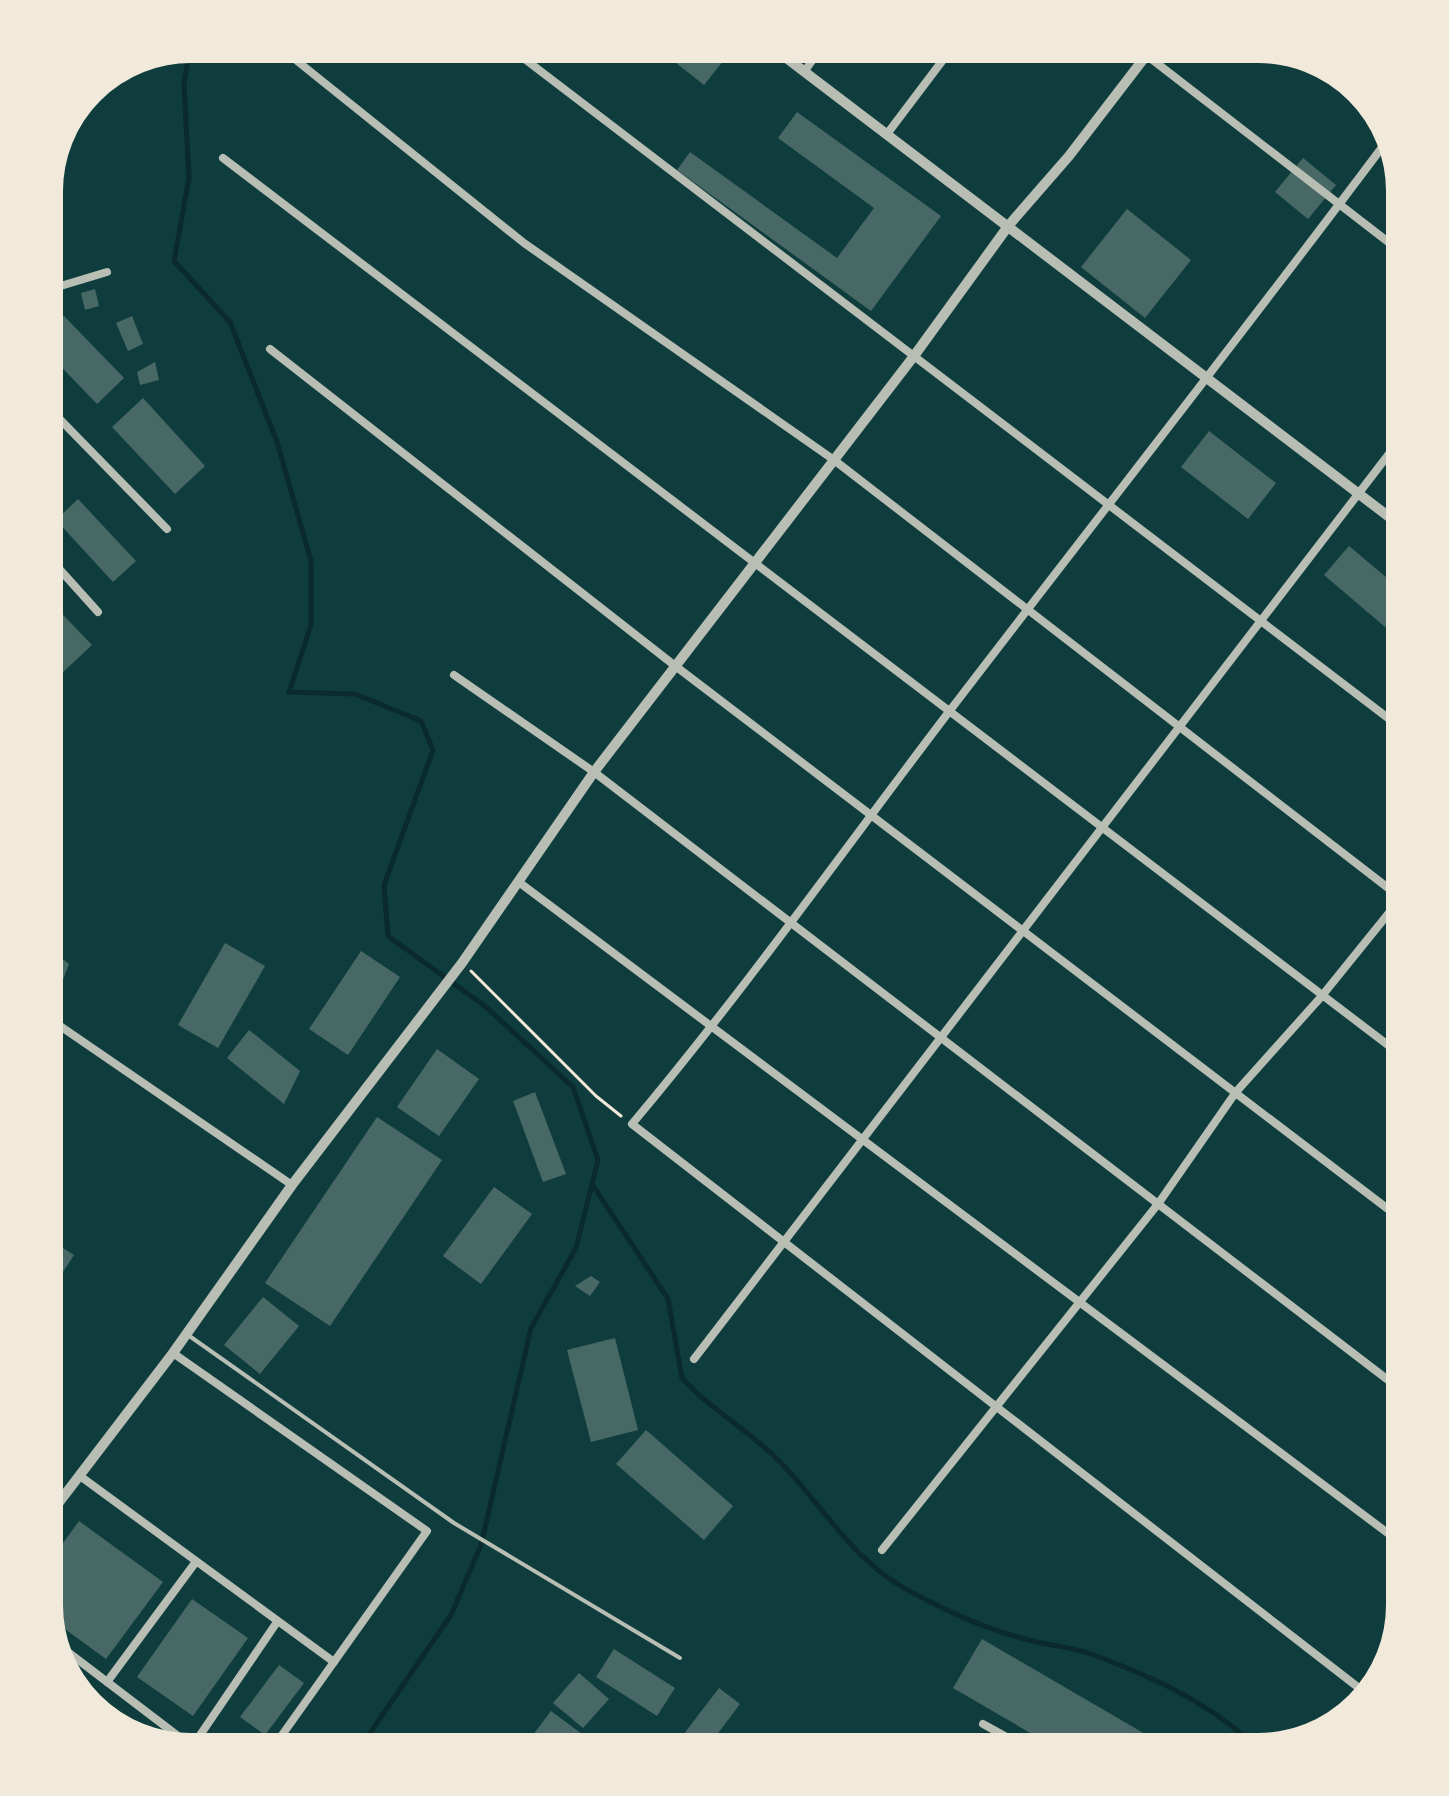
<svg xmlns="http://www.w3.org/2000/svg" width="1449" height="1796" viewBox="0 0 1449 1796" font-family="Cabin,sans-serif">
	<rect width="100%" height="100%" fill="#0f3d3e"/>
	<g fill="none" stroke-linecap="round" stroke-linejoin="round">
		<g stroke="#0a2a2b" stroke-width="5">
			<path d="M 190,45 L 184,84 L 189,178 L 174,261 L 230,322 L 277,442 L 311,561 L 311,625 L 289,692 L 355,694 L 421,721 L 433,750 L 384,885 L 388,936 L 486,1007 L 573,1087 L 598,1160 L 576,1248 L 531,1328 L 481,1545 L 451,1615 L 357,1752"/>
			<path d="M 592,1184 L 668,1299 L 682,1378 C 709,1408 745,1428 774,1456 C 820,1500 848,1557 906,1589 C 944,1610 986,1630 1029,1640 C 1050,1646 1073,1647 1094,1655 C 1155,1678 1213,1704 1260,1751"/>
		</g>
	</g>
	<g fill="#486865">
		<path d="M 515,44 L 539,44 L 528,56 Z"/>
		<path d="M 652,44 L 704,44 L 724,60 L 704,85 Z"/>
		<path d="M 797,112 L 941,216 L 871,311 L 677,170 L 690,152 L 837,258 L 874,208 L 778,138 Z"/>
		<path d="M 1303,158 L 1336,185 L 1308,219 L 1275,192 Z"/>
		<path d="M 1127,209 L 1191,260 L 1145,318 L 1081,267 Z"/>
		<path d="M 95,289 L 99,306 L 85,310 L 81,293 Z"/>
		<path d="M 64,316 L 124,378 L 97,404 L 44,349 L 44,334 Z"/>
		<path d="M 132,316 L 143,344 L 128,351 L 116,323 Z"/>
		<path d="M 155,362 L 159,380 L 140,385 L 137,372 Z"/>
		<path d="M 143,398 L 205,466 L 175,494 L 112,427 Z"/>
		<path d="M 1209,431 L 1276,483 L 1248,519 L 1181,467 Z"/>
		<path d="M 44,471 L 53,481 L 44,488 Z"/>
		<path d="M 1405,472 L 1405,498 L 1392,488 Z"/>
		<path d="M 78,499 L 136,561 L 113,582 L 56,520 Z"/>
		<path d="M 1349,546 L 1405,593 L 1405,644 L 1324,575 Z"/>
		<path d="M 44,595 L 92,645 L 62,673 L 44,655 Z"/>
		<path d="M 225,943 L 265,966 L 218,1048 L 178,1025 Z"/>
		<path d="M 44,944 L 69,964 L 60,988 L 44,975 Z"/>
		<path d="M 361,951 L 400,977 L 348,1055 L 309,1029 Z"/>
		<path d="M 249,1030 L 300,1071 L 284,1104 L 227,1058 Z"/>
		<path d="M 437,1049 L 479,1079 L 439,1136 L 397,1107 Z"/>
		<path d="M 535,1092 L 566,1174 L 543,1182 L 513,1101 Z"/>
		<path d="M 377,1117 L 442,1160 L 330,1326 L 265,1283 Z"/>
		<path d="M 494,1187 L 532,1214 L 481,1284 L 443,1256 Z"/>
		<path d="M 44,1236 L 74,1255 L 61,1275 L 44,1264 Z"/>
		<path d="M 591,1276 L 600,1282 L 590,1296 L 575,1286 Z"/>
		<path d="M 263,1297 L 299,1326 L 260,1374 L 224,1345 Z"/>
		<path d="M 615,1338 L 638,1430 L 591,1442 L 567,1350 Z"/>
		<path d="M 646,1430 L 733,1506 L 704,1540 L 616,1464 Z"/>
		<path d="M 79,1521 L 163,1582 L 106,1659 L 47,1616 L 44,1605 L 44,1569 Z"/>
		<path d="M 192,1599 L 248,1638 L 193,1716 L 137,1677 Z"/>
		<path d="M 982,1639 L 1176,1752 L 1063,1752 L 953,1688 Z"/>
		<path d="M 614,1649 L 675,1688 L 657,1716 L 596,1677 Z"/>
		<path d="M 279,1665 L 304,1683 L 265,1735 L 240,1717 Z"/>
		<path d="M 579,1673 L 609,1699 L 583,1728 L 553,1703 Z"/>
		<path d="M 719,1688 L 740,1704 L 704,1752 L 670,1752 Z"/>
		<path d="M 551,1711 L 606,1752 L 520,1752 Z"/>
	</g>
	<g fill="none" stroke-linecap="round" stroke-linejoin="round">
		<path stroke="#f1e9da" stroke-width="3" d="M 471,971 L 596,1096 L 621,1116"/>
		<path stroke="#b8beb3" stroke-width="4" d="M 188,1335 L 454,1523 L 680,1658"/>
		<g stroke="#b8beb3" stroke-width="8">
			<path d="M 276,44 L 524,243 L 834,460 L 1405,901"/>
			<path d="M 505,44 L 1405,731"/>
			<path d="M 1132,44 L 1405,255"/>
			<path d="M 804,72 L 824,44"/>
			<path d="M 887,134 L 955,44"/>
			<path d="M 223,158 L 1405,1058"/>
			<path d="M 44,291 L 107,272"/>
			<path d="M 270,349 L 674,665 L 1405,1222"/>
			<path d="M 44,403 L 167,529"/>
			<path d="M 44,552 L 98,612"/>
			<path d="M 454,675 L 594,772 L 1405,1393"/>
			<path d="M 520,883 L 1405,1546"/>
			<path d="M 44,1015 L 292,1185"/>
			<path d="M 173,1353 L 427,1531 L 270,1752"/>
			<path d="M 694,1359 L 1405,433"/>
			<path d="M 80,1476 L 334,1662"/>
			<path d="M 882,1550 L 1158,1204 L 1236,1092 L 1321,997 L 1405,893"/>
			<path d="M 56,1643 L 199,1752"/>
			<path d="M 107,1682 L 195,1563"/>
			<path d="M 1368,1695 L 632,1124 C 743,992 843,851 948,713 C 1095,521 1244,332 1389,138"/>
			<path d="M 983,1724 L 1034,1752"/>
			<path d="M 192,1747 L 277,1622"/>
		</g>
		<g stroke="#b8beb3" stroke-width="10">
			<path d="M 768,44 L 1405,529"/>
			<path d="M 44,1522 L 173,1353 L 292,1185 L 462,963 L 594,772 L 914,356 L 1009,225 L 1069,156 L 1155,44"/>
		</g>
	</g>
	<path d="M0 0H1449V1796H0ZM191 58H1258A133 133 0 0 1 1391 191V1605A133 133 0 0 1 1258 1738H191A133 133 0 0 1 58 1605V191A133 133 0 0 1 191 58Z" fill="#f1e9da" fill-rule="evenodd"/>
	<path fill="none" stroke="#f1e9da" stroke-width="10" d="M191 58H1258A133 133 0 0 1 1391 191V1605A133 133 0 0 1 1258 1738H191A133 133 0 0 1 58 1605V191A133 133 0 0 1 191 58Z"/>
</svg>
